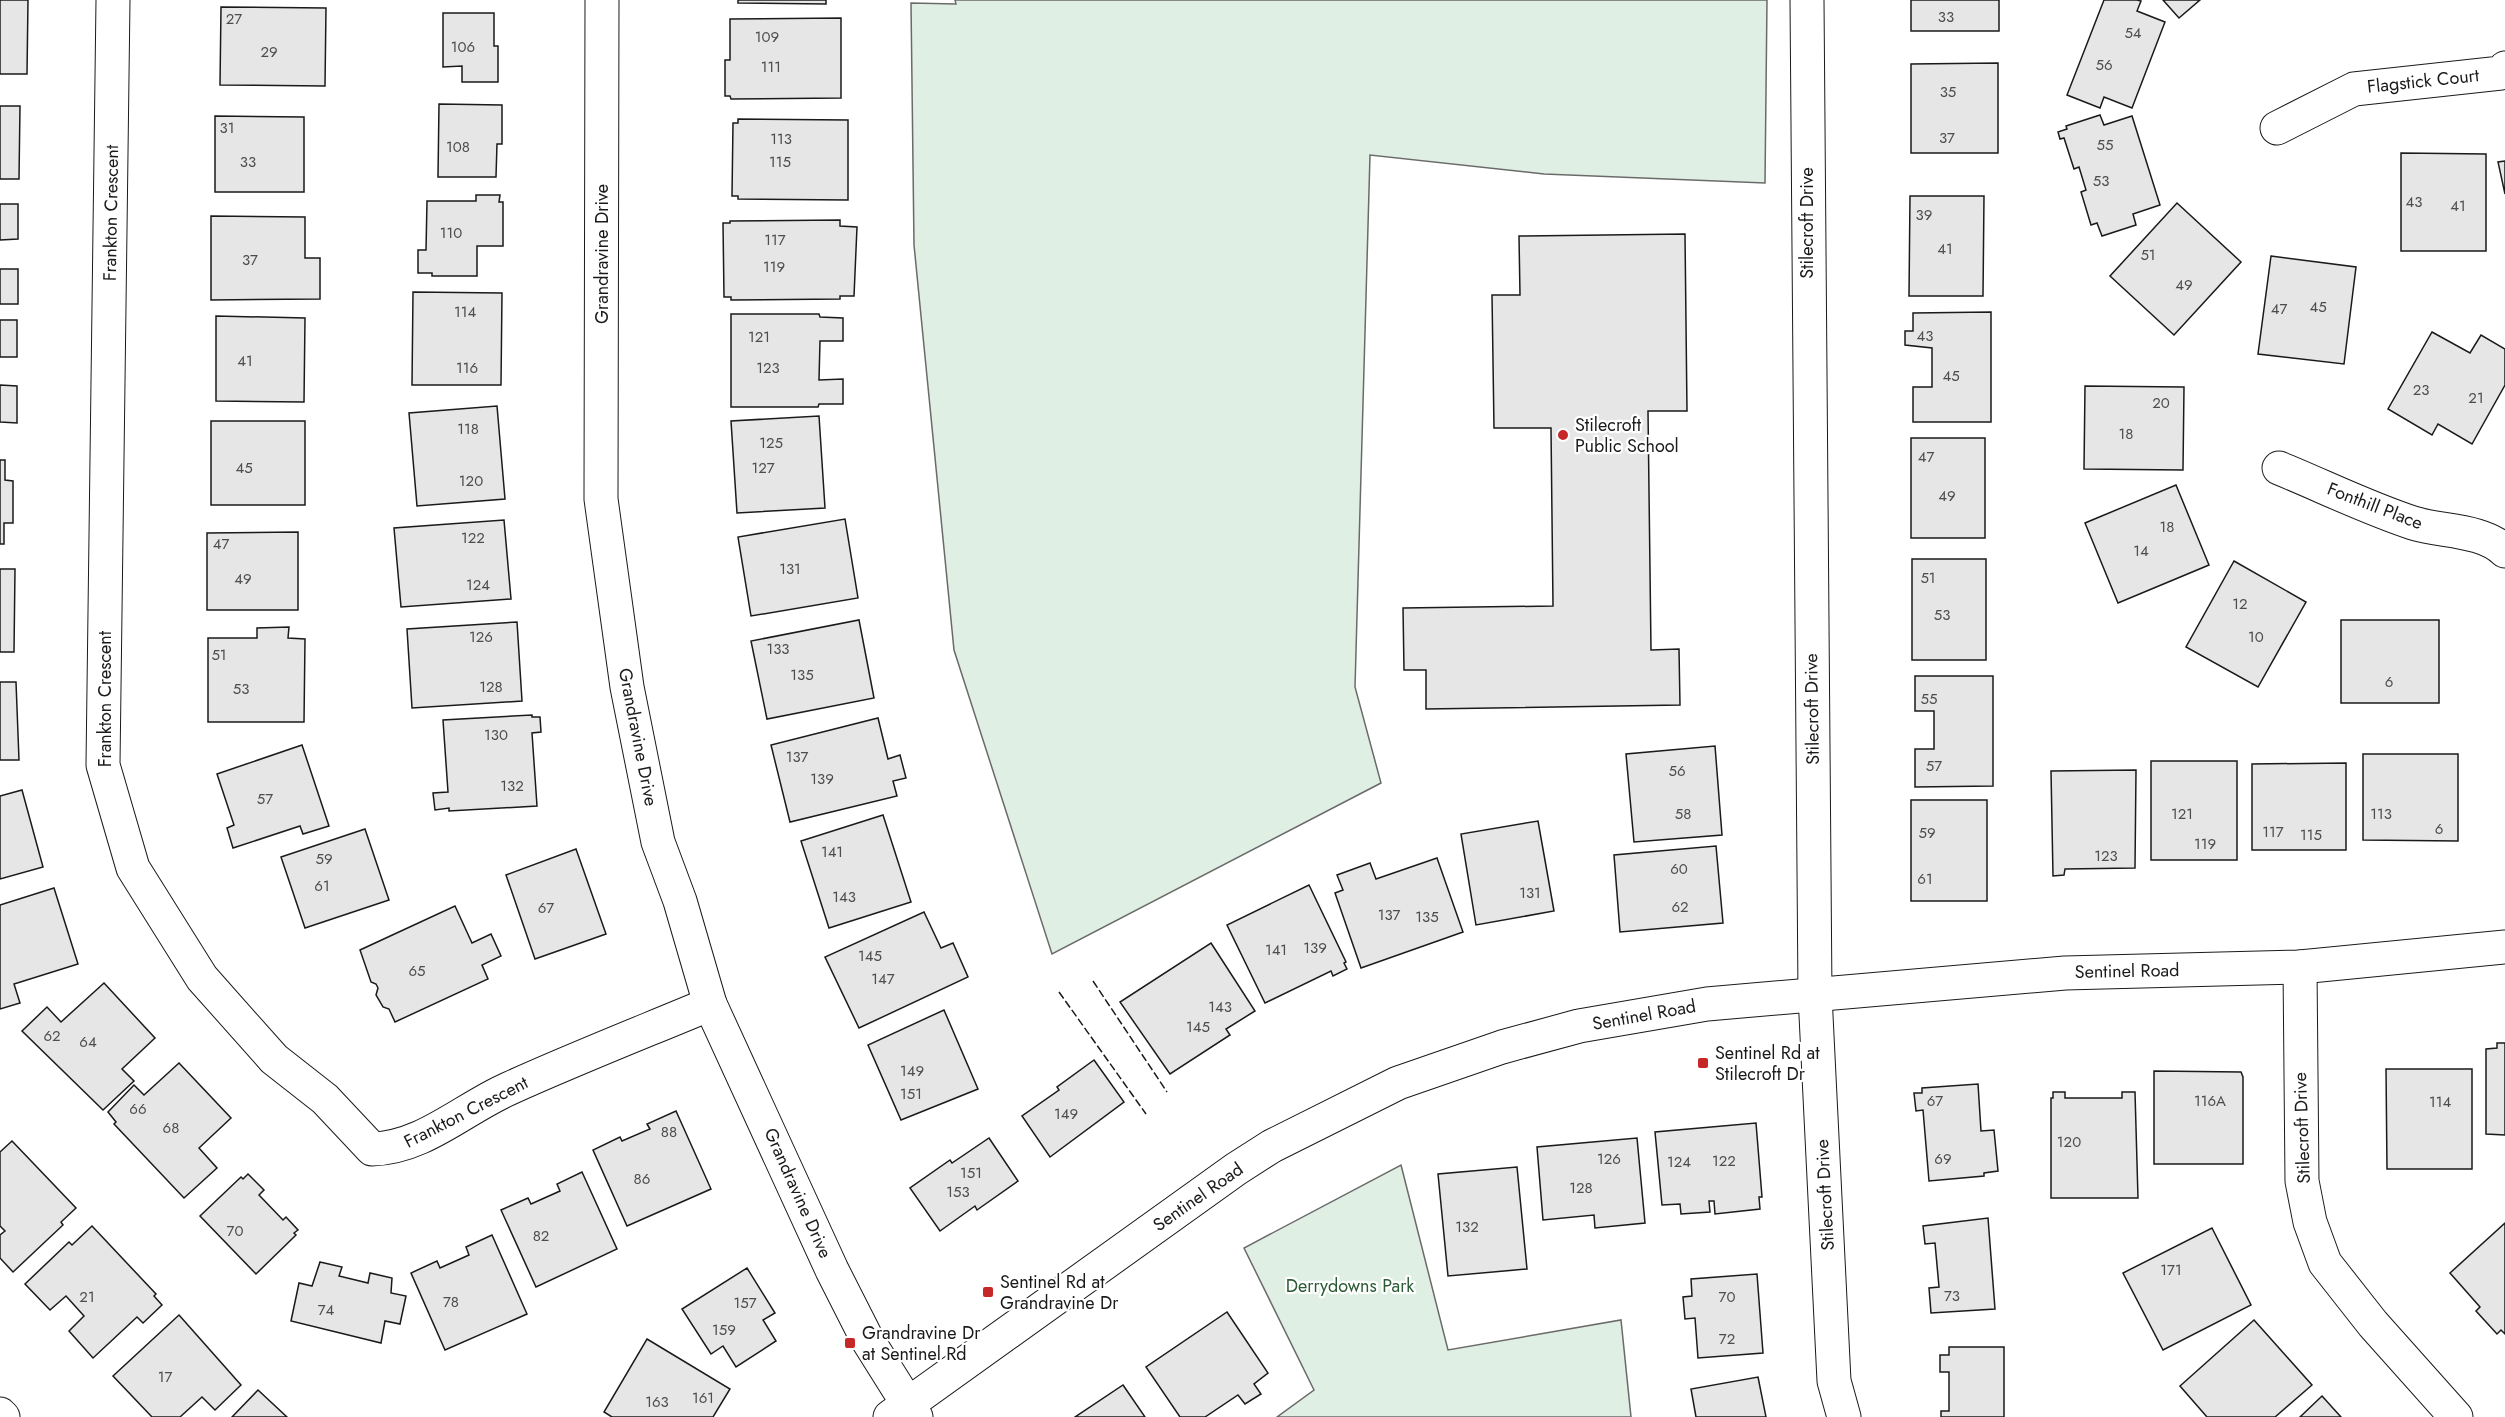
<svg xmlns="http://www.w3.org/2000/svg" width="2505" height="1417" viewBox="0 0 2505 1417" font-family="Jost,sans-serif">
	<rect width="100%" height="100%" fill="#fff"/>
	<g fill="#e0efe3" stroke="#6a6a6a" stroke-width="1.5">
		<path d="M 955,0 L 1767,0 L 1765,183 L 1544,174 L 1370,155 L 1355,687 L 1381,783 L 1052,954 L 954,650 L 914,245 L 911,3 L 956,4 Z"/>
		<path d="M 1401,1165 L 1448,1350 L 1621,1320 L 1631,1417 L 1277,1417 L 1314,1390 L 1244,1248 Z"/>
	</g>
	<g fill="#e6e6e6" stroke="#1a1a1a" stroke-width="1.5">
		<path d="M 0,0 L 28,0 L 27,74 L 0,74 Z"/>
		<path d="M 738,0 L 826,0 L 826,4 L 738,3 Z"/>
		<rect x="1911" y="0" width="88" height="31"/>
		<path d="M 2104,0 L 2137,0 L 2141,1 L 2137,11 L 2165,22 L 2132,108 L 2104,97 L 2100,108 L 2067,95 Z"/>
		<path d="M 2163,0 L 2200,0 L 2179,18 Z"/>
		<path d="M 221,7 L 326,8 L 325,86 L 220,85 Z"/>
		<path d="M 443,13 L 494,13 L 494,46 L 498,46 L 498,82 L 462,82 L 462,66 L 443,67 Z"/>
		<path d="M 841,18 L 841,98 L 731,99 L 730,96 L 725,96 L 725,60 L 730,60 L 730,19 Z"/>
		<path d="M 1998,63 L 1998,153 L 1911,153 L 1911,64 Z"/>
		<path d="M 439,104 L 502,105 L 502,144 L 497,144 L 496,177 L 438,177 Z"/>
		<path d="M 0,106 L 20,106 L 19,179 L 0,179 Z"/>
		<path d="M 2100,115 L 2104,125 L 2132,116 L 2160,205 L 2133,214 L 2136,225 L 2102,236 L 2097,223 L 2091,225 L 2081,192 L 2086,190 L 2079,167 L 2074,169 L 2064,138 L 2060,139 L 2058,132 L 2067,129 L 2066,126 Z"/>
		<path d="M 215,116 L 304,117 L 304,192 L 215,192 Z"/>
		<path d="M 738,119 L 848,120 L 848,200 L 738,199 L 738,196 L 732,196 L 733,123 L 738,123 Z"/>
		<path d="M 2401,153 L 2486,154 L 2486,251 L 2401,251 Z"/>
		<path d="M 2505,161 L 2505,194 L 2498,162 Z"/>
		<path d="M 476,195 L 500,195 L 499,202 L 503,202 L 503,246 L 477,246 L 477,276 L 432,276 L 432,273 L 418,273 L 418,250 L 426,250 L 427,201 L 476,201 Z"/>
		<path d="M 1910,196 L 1984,196 L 1983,296 L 1909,296 Z"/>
		<path d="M 2177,203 L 2241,262 L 2174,335 L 2110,276 Z"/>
		<path d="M 0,204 L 18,204 L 18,239 L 0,240 Z"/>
		<path d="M 211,216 L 305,217 L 305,258 L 320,258 L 320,299 L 211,300 Z"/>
		<path d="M 840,220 L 840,226 L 857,227 L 854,296 L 840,296 L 840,299 L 731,300 L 731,297 L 724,297 L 723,223 L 730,223 L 730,221 Z"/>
		<path d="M 1685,234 L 1687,411 L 1648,411 L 1651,650 L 1679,649 L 1680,705 L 1426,709 L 1426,670 L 1404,670 L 1403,608 L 1553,606 L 1551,428 L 1494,428 L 1492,295 L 1520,295 L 1519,236 Z"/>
		<path d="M 2271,256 L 2356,267 L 2344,364 L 2258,354 Z"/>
		<rect x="0" y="269" width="18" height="35"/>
		<path d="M 413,292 L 502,293 L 501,385 L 412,385 Z"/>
		<path d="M 1991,312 L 1991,422 L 1913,422 L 1913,387 L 1932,387 L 1932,348 L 1905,345 L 1905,331 L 1913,331 L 1913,313 Z"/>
		<path d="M 731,314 L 819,314 L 820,317 L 843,318 L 843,341 L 820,341 L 819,380 L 843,379 L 843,404 L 819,404 L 818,407 L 731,407 Z"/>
		<path d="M 216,316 L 305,318 L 304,402 L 216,401 Z"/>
		<rect x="0" y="320" width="17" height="37"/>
		<path d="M 2432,332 L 2470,353 L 2481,335 L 2505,349 L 2505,385 L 2472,444 L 2438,424 L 2432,435 L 2388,409 Z"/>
		<path d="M 0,385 L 17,386 L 17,423 L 0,422 Z"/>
		<path d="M 2085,386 L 2184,387 L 2183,470 L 2084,469 Z"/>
		<path d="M 497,406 L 505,499 L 417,506 L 409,413 Z"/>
		<path d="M 819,416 L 825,508 L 737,513 L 731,421 Z"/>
		<rect x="211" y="421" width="94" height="84"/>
		<rect x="1911" y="438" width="74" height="100"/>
		<path d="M 0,460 L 5,460 L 5,480 L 13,481 L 13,523 L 4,523 L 4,544 L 0,544 Z"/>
		<path d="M 2176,485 L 2209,565 L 2118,603 L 2085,523 Z"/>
		<path d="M 845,519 L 858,598 L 751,616 L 738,537 Z"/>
		<path d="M 504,520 L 511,599 L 401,607 L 394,528 Z"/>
		<path d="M 298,532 L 298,610 L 207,610 L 207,533 Z"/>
		<rect x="1912" y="559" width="74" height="101"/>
		<path d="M 2234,561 L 2306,602 L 2258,687 L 2186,647 Z"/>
		<path d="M 0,569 L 15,569 L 14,652 L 0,652 Z"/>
		<path d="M 859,620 L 874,698 L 767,719 L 751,641 Z"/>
		<rect x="2341" y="620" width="98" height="83"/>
		<path d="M 517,622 L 522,701 L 412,708 L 407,629 Z"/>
		<path d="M 289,627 L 288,638 L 305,639 L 304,722 L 208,722 L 208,638 L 257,638 L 257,628 Z"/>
		<path d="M 1915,676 L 1993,676 L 1993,786 L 1915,787 L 1915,749 L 1934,749 L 1934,711 L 1915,711 Z"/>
		<path d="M 0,682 L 16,682 L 19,760 L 0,760 Z"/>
		<path d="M 532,715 L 532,717 L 540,717 L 541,732 L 532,733 L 537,806 L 449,811 L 449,808 L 435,810 L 433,793 L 448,792 L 443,720 Z"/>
		<path d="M 878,718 L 888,759 L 900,755 L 906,778 L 893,781 L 897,796 L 790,822 L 771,745 Z"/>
		<path d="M 302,745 L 329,826 L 303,834 L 300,826 L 233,848 L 227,828 L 234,825 L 217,774 Z"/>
		<path d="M 1715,746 L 1722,835 L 1634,842 L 1626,754 Z"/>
		<path d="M 2363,754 L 2458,754 L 2458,841 L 2363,840 Z"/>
		<rect x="2151" y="761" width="86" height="99"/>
		<path d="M 2346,763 L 2346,850 L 2252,850 L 2252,764 Z"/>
		<path d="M 2136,770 L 2135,868 L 2065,869 L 2064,875 L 2053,876 L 2051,771 Z"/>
		<path d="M 22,790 L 43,867 L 0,879 L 0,796 Z"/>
		<rect x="1911" y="800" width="76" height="101"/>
		<path d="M 883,815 L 911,902 L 829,928 L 801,841 Z"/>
		<path d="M 1538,821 L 1554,911 L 1476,925 L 1461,834 Z"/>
		<path d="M 365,829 L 389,900 L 305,928 L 281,857 Z"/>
		<path d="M 1716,846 L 1723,923 L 1620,932 L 1614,855 Z"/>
		<path d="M 576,849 L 606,934 L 535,959 L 506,875 Z"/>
		<path d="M 1437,858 L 1463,932 L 1361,968 L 1335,893 L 1343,890 L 1337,875 L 1370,863 L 1376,879 Z"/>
		<path d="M 1309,885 L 1346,962 L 1344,963 L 1347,969 L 1333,976 L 1331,971 L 1265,1003 L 1227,925 Z"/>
		<path d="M 54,888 L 78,964 L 14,984 L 20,1003 L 0,1009 L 0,905 Z"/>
		<path d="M 455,906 L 472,943 L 491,934 L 501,956 L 482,965 L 488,979 L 395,1022 L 389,1009 L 383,1007 L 376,995 L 378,988 L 376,984 L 371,982 L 360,950 Z"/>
		<path d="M 924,912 L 941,948 L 953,943 L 968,977 L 859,1028 L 825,957 Z"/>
		<path d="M 1211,943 L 1255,1011 L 1226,1029 L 1230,1035 L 1170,1074 L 1120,1002 Z"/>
		<path d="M 104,983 L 155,1038 L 122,1069 L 134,1081 L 103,1110 L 22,1031 L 47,1007 L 61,1022 Z"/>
		<path d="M 944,1010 L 978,1089 L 901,1120 L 868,1045 Z"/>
		<path d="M 2497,1043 L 2505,1043 L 2505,1135 L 2486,1134 L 2486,1049 L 2497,1048 Z"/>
		<path d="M 1094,1060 L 1124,1102 L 1050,1157 L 1022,1116 L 1059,1090 L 1057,1087 Z"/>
		<path d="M 179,1063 L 231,1118 L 199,1148 L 217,1168 L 184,1198 L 114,1124 L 116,1122 L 108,1112 L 134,1085 L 144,1095 Z"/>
		<path d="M 2386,1069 L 2472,1069 L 2472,1169 L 2387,1169 Z"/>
		<path d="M 2154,1071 L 2241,1072 L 2243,1077 L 2243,1164 L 2154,1164 Z"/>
		<path d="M 1978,1084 L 1981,1131 L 1994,1130 L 1998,1171 L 1984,1173 L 1984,1176 L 1929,1181 L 1923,1110 L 1916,1111 L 1914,1093 L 1922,1093 L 1922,1088 Z"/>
		<path d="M 2053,1092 L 2065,1092 L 2065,1098 L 2122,1098 L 2122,1092 L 2135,1092 L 2138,1198 L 2051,1198 L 2051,1098 L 2053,1098 Z"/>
		<path d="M 676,1111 L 711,1189 L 627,1226 L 593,1150 L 620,1137 L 622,1141 L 650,1129 L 647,1124 Z"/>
		<path d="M 1756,1123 L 1762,1197 L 1759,1197 L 1760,1209 L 1715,1214 L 1714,1201 L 1709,1201 L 1710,1212 L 1681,1214 L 1680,1204 L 1662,1205 L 1655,1132 Z"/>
		<path d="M 989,1138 L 1018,1181 L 977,1210 L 975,1206 L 940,1231 L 910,1188 L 950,1160 L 952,1163 Z"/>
		<path d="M 1637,1138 L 1645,1223 L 1595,1228 L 1594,1215 L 1543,1220 L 1537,1147 Z"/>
		<path d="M 12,1141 L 76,1208 L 61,1222 L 63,1225 L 13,1272 L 0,1258 L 0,1235 L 5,1231 L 0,1226 L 0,1152 Z"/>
		<path d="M 1517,1167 L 1527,1269 L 1448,1276 L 1438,1174 Z"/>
		<path d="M 582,1172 L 617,1249 L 536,1287 L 501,1210 L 528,1198 L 531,1204 L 560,1191 L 557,1184 Z"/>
		<path d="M 248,1174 L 264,1190 L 259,1195 L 283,1220 L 286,1217 L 298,1230 L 294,1233 L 296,1235 L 256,1274 L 200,1216 L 241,1177 L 243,1179 Z"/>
		<path d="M 1988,1218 L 1995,1309 L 1931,1313 L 1929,1288 L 1939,1287 L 1935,1243 L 1925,1244 L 1923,1226 Z"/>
		<path d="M 2505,1223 L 2505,1334 L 2501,1330 L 2497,1334 L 2476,1311 L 2480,1307 L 2450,1273 Z"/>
		<path d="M 92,1226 L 156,1294 L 154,1296 L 162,1305 L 143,1323 L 137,1317 L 93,1358 L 69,1331 L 84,1316 L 66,1296 L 50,1310 L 25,1284 L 69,1242 L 72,1245 Z"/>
		<path d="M 2212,1228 L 2251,1305 L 2163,1350 L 2123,1273 Z"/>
		<path d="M 492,1235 L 527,1314 L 445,1350 L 411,1273 L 437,1261 L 440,1268 L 469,1255 L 466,1247 Z"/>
		<path d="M 320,1262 L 342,1267 L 339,1276 L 368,1283 L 370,1273 L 392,1278 L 391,1293 L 406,1296 L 400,1324 L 385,1321 L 381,1343 L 291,1321 L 299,1283 L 312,1286 Z"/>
		<path d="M 747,1268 L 775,1313 L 763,1320 L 776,1341 L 736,1367 L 723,1346 L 711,1354 L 682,1309 Z"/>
		<path d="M 1757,1274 L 1763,1353 L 1698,1358 L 1695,1318 L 1685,1319 L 1683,1297 L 1692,1296 L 1691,1279 Z"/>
		<path d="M 1227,1312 L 1268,1373 L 1254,1384 L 1261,1394 L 1245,1404 L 1238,1395 L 1205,1417 L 1180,1417 L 1146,1367 Z"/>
		<path d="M 179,1315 L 241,1385 L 215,1410 L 202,1397 L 180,1417 L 152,1417 L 113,1376 Z"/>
		<path d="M 2254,1320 L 2312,1385 L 2275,1417 L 2207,1417 L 2180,1386 Z"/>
		<path d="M 647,1339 L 730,1389 L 713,1417 L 612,1417 L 604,1412 Z"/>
		<path d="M 1949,1347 L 2004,1347 L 2004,1417 L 1941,1417 L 1941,1411 L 1949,1411 L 1949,1372 L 1940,1372 L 1940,1355 L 1949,1355 Z"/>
		<path d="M 1758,1377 L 1766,1417 L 1696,1417 L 1691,1389 Z"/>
		<path d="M 1123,1385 L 1145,1417 L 1075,1417 Z"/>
		<path d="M 258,1390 L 287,1417 L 232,1417 Z"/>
		<path d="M 2322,1396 L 2341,1417 L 2300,1417 Z"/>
	</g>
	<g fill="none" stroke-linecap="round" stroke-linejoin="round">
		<defs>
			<g id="minor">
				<path d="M 113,0 L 103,765 L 133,868 L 202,978 L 274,1059 L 325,1099 L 372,1149 C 423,1148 463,1109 508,1089 C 574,1059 643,1032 710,1004"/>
				<path d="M 602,0 L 601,499 L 627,687 L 658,842 L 680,901 L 710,1004 L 832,1270 L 867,1339 L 916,1417"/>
				<path d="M 1807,0 L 1815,995 L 1834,1381 L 1844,1417"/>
				<path d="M 2277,128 L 2354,89 L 2501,73 L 2505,68"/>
				<path d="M 2279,468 C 2323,486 2367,508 2413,523 C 2442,532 2482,529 2505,551"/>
				<path d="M 2300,967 L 2302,1181 L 2310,1222 L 2325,1263 L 2373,1324 L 2456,1417"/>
				<path d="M 0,1414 L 3,1417"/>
				<path d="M 890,1417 L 1236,1169 L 1272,1146 L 1398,1083 L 1502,1047 L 1579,1026 L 1707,1004 L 2065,973 L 2300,967 L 2505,947"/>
			</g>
		</defs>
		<use href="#minor" stroke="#1a1a1a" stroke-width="35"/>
		<use href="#minor" stroke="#fff" stroke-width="33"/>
		<g stroke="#1a1a1a" stroke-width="1.5" stroke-dasharray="8 3" stroke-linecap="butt">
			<path d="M 1093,981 L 1167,1092"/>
			<path d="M 1059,992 L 1146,1114"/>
		</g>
	</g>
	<g fill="#c62828" stroke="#fff" stroke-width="2">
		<circle cx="1563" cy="435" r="6"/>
		<rect x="1697" y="1057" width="12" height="12" rx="3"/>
		<rect x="982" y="1286" width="12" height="12" rx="3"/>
		<rect x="844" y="1337" width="12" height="12" rx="3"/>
	</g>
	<g text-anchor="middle" stroke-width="4.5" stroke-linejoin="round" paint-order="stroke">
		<g font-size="15" fill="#4d4d4d">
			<text x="1946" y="22">33</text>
			<text x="234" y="24">27</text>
			<text x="2133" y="38">54</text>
			<text x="767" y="42">109</text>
			<text x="463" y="52">106</text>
			<text x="269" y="57">29</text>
			<text x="2104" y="70">56</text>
			<text x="771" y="72">111</text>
			<text x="1948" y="97">35</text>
			<text x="227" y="133">31</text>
			<text x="1947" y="143">37</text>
			<text x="781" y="144">113</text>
			<text x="2105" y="150">55</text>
			<text x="458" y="152">108</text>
			<text x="248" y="167">33</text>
			<text x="780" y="167">115</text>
			<text x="2101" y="186">53</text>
			<text x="2414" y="207">43</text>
			<text x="2458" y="211">41</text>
			<text x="1924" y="220">39</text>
			<text x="451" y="238">110</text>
			<text x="775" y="245">117</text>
			<text x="1945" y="254">41</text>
			<text x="2148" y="260">51</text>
			<text x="250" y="265">37</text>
			<text x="774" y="272">119</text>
			<text x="2184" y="290">49</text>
			<text x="2318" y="312">45</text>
			<text x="2279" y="314">47</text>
			<text x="465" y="317">114</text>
			<text x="1925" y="341">43</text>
			<text x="759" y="342">121</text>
			<text x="245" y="366">41</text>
			<text x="467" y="373">116</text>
			<text x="768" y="373">123</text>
			<text x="1951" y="381">45</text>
			<text x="2421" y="395">23</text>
			<text x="2476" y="403">21</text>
			<text x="2161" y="408">20</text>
			<text x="468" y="434">118</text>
			<text x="2126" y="439">18</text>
			<text x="771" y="448">125</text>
			<text x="1926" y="462">47</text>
			<text x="244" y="473">45</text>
			<text x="763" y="473">127</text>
			<text x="471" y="486">120</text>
			<text x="1947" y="501">49</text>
			<text x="2167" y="532">18</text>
			<text x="473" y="543">122</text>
			<text x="221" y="549">47</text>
			<text x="2141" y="556">14</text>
			<text x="790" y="574">131</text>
			<text x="1928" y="583">51</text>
			<text x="243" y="584">49</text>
			<text x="478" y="590">124</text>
			<text x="2240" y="609">12</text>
			<text x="1942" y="620">53</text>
			<text x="481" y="642">126</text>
			<text x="2256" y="642">10</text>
			<text x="778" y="654">133</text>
			<text x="219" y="660">51</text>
			<text x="802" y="680">135</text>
			<text x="2389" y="687">6</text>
			<text x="491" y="692">128</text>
			<text x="241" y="694">53</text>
			<text x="1929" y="704">55</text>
			<text x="496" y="740">130</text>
			<text x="797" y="762">137</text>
			<text x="1934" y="771">57</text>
			<text x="1677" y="776">56</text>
			<text x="822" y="784">139</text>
			<text x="512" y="791">132</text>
			<text x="265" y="804">57</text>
			<text x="1683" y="819">58</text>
			<text x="2182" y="819">121</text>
			<text x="2381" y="819">113</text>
			<text x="2439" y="834">6</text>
			<text x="2273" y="837">117</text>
			<text x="1927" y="838">59</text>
			<text x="2311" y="840">115</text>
			<text x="2205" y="849">119</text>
			<text x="832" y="857">141</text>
			<text x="2106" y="861">123</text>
			<text x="324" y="864">59</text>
			<text x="1679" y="874">60</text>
			<text x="1925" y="884">61</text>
			<text x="322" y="891">61</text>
			<text x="1530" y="898">131</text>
			<text x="844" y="902">143</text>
			<text x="1680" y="912">62</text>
			<text x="546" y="913">67</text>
			<text x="1389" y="920">137</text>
			<text x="1427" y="922">135</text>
			<text x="1315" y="953">139</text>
			<text x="1276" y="955">141</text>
			<text x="870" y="961">145</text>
			<text x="417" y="976">65</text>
			<text x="883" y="984">147</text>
			<text x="1220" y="1012">143</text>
			<text x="1198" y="1032">145</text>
			<text x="52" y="1041">62</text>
			<text x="88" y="1047">64</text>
			<text x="912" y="1076">149</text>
			<text x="911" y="1099">151</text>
			<text x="1935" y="1106">67</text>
			<text x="2210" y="1106">116A</text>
			<text x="2440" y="1107">114</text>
			<text x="138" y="1114">66</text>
			<text x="1066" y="1119">149</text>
			<text x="171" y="1133">68</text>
			<text x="669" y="1137">88</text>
			<text x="2069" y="1147">120</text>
			<text x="1609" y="1164">126</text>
			<text x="1943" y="1164">69</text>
			<text x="1724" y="1166">122</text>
			<text x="1679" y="1167">124</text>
			<text x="971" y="1178">151</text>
			<text x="642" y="1184">86</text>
			<text x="1581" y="1193">128</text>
			<text x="958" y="1197">153</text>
			<text x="1467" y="1232">132</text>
			<text x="235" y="1236">70</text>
			<text x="541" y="1241">82</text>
			<text x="2171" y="1275">171</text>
			<text x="1952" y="1301">73</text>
			<text x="87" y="1302">21</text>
			<text x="1727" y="1302">70</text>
			<text x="451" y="1307">78</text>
			<text x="745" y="1308">157</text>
			<text x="326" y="1315">74</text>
			<text x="724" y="1335">159</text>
			<text x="1727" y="1344">72</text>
			<text x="165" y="1382">17</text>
			<text x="703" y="1403">161</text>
			<text x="657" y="1407">163</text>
		</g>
		<g font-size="18" fill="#1a1a1a" stroke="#fff">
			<text transform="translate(2423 81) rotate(-6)" y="6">Flagstick Court</text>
			<text transform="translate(111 213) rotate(-89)" y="6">Frankton Crescent</text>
			<text transform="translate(1807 223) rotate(-90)" y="6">Stilecroft Drive</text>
			<text transform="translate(602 254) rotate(-90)" y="6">Grandravine Drive</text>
			<text transform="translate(2375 506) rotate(21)" y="6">Fonthill Place</text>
			<text transform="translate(105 699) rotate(-90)" y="6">Frankton Crescent</text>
			<text transform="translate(1812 709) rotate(-91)" y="6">Stilecroft Drive</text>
			<text transform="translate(638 737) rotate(79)" y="6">Grandravine Drive</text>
			<text transform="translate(2127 971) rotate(-1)" y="6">Sentinel Road</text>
			<text transform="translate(1644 1015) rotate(-10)" y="6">Sentinel Road</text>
			<text transform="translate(466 1112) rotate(-27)" y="6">Frankton Crescent</text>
			<text transform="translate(2302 1128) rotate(-92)" y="6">Stilecroft Drive</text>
			<text transform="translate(798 1193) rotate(66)" y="6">Grandravine Drive</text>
			<text transform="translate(1825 1195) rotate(-93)" y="6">Stilecroft Drive</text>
			<text transform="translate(1198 1197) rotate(-35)" y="6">Sentinel Road</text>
		</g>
		<g font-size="18" fill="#1a1a1a" stroke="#fff" text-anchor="start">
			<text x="1575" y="431">Stilecroft<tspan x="1575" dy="21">Public School</tspan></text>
			<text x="1715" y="1059">Sentinel Rd at<tspan x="1715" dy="21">Stilecroft Dr</tspan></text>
			<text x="1000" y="1288">Sentinel Rd at<tspan x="1000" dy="21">Grandravine Dr</tspan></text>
			<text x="862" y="1339">Grandravine Dr<tspan x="862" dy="21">at Sentinel Rd</tspan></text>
		</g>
		<g font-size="18" fill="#2b5a34" stroke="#fff">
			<text x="1350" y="1292">Derrydowns Park</text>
		</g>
	</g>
</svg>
